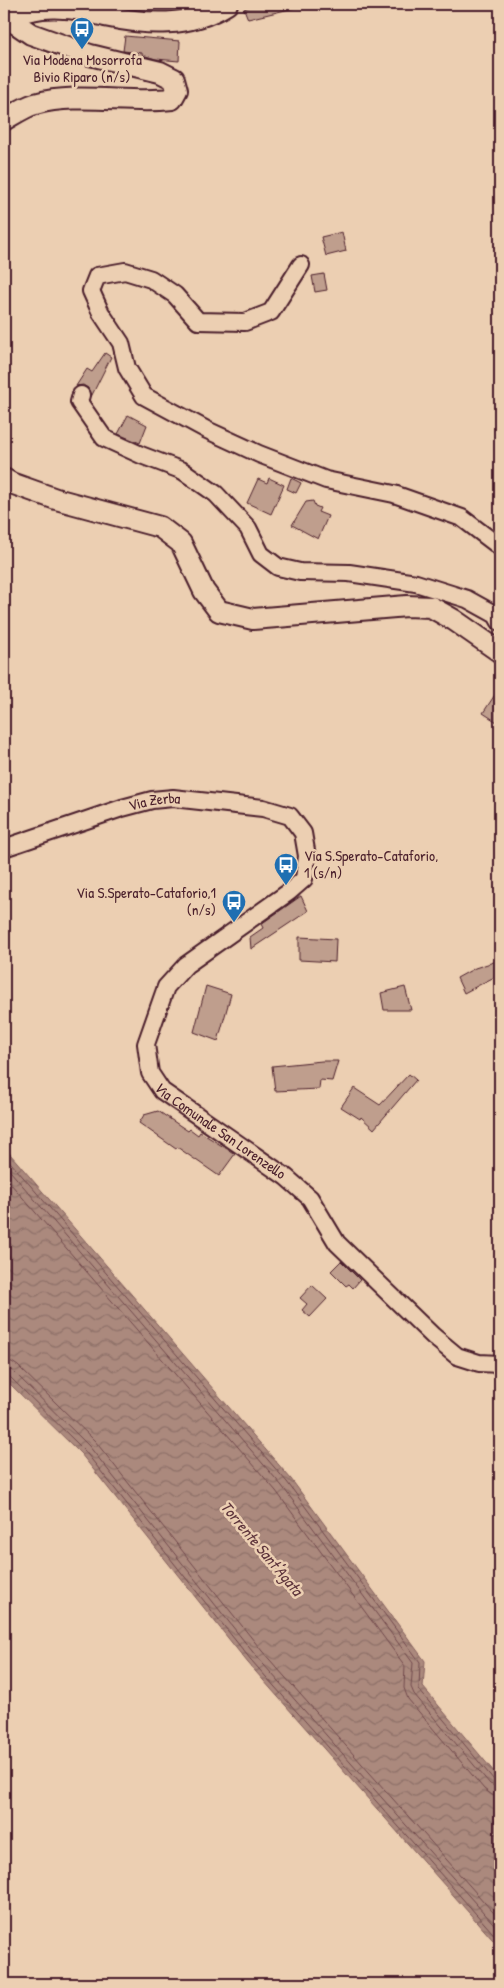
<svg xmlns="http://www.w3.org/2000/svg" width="504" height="1988" viewBox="0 0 504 1988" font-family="'Patrick Hand',sans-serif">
	<defs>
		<pattern id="water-waves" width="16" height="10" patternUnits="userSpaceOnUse" patternTransform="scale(1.25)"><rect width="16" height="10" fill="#ab897d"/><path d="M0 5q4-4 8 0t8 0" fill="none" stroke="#8d6f67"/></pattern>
	</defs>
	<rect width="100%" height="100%" fill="#eccfb2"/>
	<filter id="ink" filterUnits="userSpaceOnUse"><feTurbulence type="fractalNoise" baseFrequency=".02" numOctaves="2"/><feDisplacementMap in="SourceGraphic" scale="10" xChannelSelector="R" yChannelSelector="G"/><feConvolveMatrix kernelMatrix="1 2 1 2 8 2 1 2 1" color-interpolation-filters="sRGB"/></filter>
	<g filter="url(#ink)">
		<path fill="url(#water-waves)" stroke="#845f5c" d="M 4,1147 L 291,1479 L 425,1661 L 423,1687 L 500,1779 L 500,1948 L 248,1663 L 81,1454 L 4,1378 Z"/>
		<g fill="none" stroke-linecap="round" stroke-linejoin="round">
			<g stroke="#71494c" stroke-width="1">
				<path d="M 4,1155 L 287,1482 L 420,1662 L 419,1690 L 494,1780 L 500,1782"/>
				<path d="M 4,1164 L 282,1486 L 413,1663 L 411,1687 L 414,1694 L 490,1784 L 500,1788"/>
				<path d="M 4,1176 L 276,1491 L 405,1666 L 404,1688 L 408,1699 L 484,1789 L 492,1795 L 500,1796"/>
				<path d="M 4,1361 L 12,1362 L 18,1366 L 95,1441 L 262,1651 L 500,1920"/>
				<path d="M 4,1368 L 13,1371 L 89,1446 L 256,1656 L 500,1931"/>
				<path d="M 4,1375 L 9,1376 L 84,1450 L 251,1660 L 500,1941"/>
			</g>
		</g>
		<g fill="#bf9e8d" stroke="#4a1f2b">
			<path d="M 255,4 L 294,4 L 294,8 L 248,19 L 244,9 Z"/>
			<path d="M 125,36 L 180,41 L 179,61 L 156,59 L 142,55 L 142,53 L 123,51 Z"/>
			<path d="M 342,232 L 346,251 L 326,256 L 321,237 Z"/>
			<path d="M 324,274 L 327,290 L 315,292 L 312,276 Z"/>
			<path d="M 105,353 L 111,357 L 91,397 L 88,388 L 83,385 L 76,386 L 87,369 L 92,372 Z"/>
			<path d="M 128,415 L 147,425 L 140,443 L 118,434 Z"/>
			<path d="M 269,478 L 284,485 L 271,514 L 247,503 L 258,479 L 267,483 Z"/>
			<path d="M 291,478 L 301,483 L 296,493 L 287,489 Z"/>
			<path d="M 313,501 L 315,506 L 320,508 L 318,512 L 328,516 L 318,539 L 292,525 L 306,502 Z"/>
			<path d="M 500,687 L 500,724 L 483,713 Z"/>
			<path d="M 301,896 L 308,911 L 251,949 L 250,937 L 263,928 L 261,924 Z"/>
			<path d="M 299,937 L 336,939 L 335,962 L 299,960 Z"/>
			<path d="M 500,960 L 500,974 L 464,993 L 457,978 L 475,968 Z"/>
			<path d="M 206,986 L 231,994 L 218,1041 L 194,1032 Z"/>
			<path d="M 405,987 L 411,1010 L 384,1010 L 381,993 Z"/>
			<path d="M 322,1061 L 338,1061 L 332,1081 L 320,1080 L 319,1089 L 275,1091 L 272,1066 Z"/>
			<path d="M 409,1074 L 416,1080 L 374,1129 L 361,1117 L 360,1119 L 341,1107 L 354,1088 L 380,1105 Z"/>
			<path d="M 158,1111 L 188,1131 L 190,1129 L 198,1135 L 200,1132 L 235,1154 L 219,1176 L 177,1147 L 176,1149 L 139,1123 L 144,1115 Z"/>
			<path d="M 341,1261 L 360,1280 L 353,1288 L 349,1284 L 346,1286 L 331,1271 Z"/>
			<path d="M 312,1285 L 327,1299 L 310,1317 L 302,1310 L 307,1304 L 300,1298 Z"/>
		</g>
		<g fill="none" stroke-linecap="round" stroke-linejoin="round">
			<defs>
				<g id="minor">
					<path d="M 301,265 L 271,312 L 245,322 L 198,321 L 175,295 L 151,279 L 125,271 L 97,276 L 91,291 L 101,313 L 121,343 L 127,368 L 144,396 L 207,430 L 259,454 L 326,480 L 394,494 L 462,518 L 500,547"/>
					<path d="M 81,395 L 79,402 L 104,438 L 141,455 L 183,471 L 216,494 L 248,528 L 261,554 L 278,567 L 300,572 L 349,573 L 416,583 L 467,599 L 496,615 L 500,622"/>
					<path id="s1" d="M 4,848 L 122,808 L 152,800 L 173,798 L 263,808 L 290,816 L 303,833 L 307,856 L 304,879 L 289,892 L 186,965 L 166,987 L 146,1044 L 150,1073 L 162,1091 L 286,1177 L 310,1198 L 337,1243 L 433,1336 L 457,1356 L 479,1363 L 500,1364"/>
				</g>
				<g id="tertiary">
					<path d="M 4,18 C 22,11 44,6 64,8 C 77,8 92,13 105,16 C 147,25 189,28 227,4"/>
					<path d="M 4,120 C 13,115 24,107 35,104 C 77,92 128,104 172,99 L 177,90 L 174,79 L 160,72 L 90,55 L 31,34 L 6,17"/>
					<path d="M 4,479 L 11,483 L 56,499 L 160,527 L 181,543 L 204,591 L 219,611 L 253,619 L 407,606 L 431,607 L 454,620 L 500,652"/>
				</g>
			</defs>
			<use href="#minor" stroke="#4a1f2b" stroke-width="20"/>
			<use href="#tertiary" stroke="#4a1f2b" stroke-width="24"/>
			<use href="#minor" stroke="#eccfb2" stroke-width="16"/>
			<use href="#tertiary" stroke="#eccfb2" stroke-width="20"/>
		</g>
	</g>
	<defs>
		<symbol id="bus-pin" viewBox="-11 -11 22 30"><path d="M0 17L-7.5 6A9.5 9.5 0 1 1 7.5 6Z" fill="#1f6fb2" stroke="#eccfb2"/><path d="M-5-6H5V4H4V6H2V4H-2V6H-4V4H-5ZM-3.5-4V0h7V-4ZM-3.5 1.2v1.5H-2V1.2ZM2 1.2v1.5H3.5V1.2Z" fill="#fff"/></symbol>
	</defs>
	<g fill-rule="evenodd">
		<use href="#bus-pin" x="68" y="15" width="28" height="38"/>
		<use href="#bus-pin" x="272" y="851" width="28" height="38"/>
		<use href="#bus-pin" x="220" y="888" width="28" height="38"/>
	</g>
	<g text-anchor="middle" stroke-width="5" stroke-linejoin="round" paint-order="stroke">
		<g font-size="15" fill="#4a1f2b" stroke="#eccfb2">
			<text x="82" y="65">Via Modena Mosorrofa<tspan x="82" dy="17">Bivio Riparo (n/s)</tspan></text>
			<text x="304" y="861" text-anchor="start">Via S.Sperato-Cataforio,<tspan x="304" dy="17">1 (s/n)</tspan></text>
			<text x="216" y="898" text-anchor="end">Via S.Sperato-Cataforio,1<tspan x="216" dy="17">(n/s)</tspan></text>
		</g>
		<g font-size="15" fill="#4a1f2b" stroke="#eccfb2">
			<text dy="5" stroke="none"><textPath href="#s1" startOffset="158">Via Zerba</textPath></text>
			<text dy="5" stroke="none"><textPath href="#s1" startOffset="721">Via Comunale San Lorenzello</textPath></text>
		</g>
		<g font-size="16" font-style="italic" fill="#5d343b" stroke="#eccfb2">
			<text transform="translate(262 1548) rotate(50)" y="6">Torrente Sant'Agata</text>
		</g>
	</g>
	<rect width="504" height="1988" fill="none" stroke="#eccfb2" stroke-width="20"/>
	<rect x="10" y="10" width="484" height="1968" fill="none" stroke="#4a1f2b" stroke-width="2" filter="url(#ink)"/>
</svg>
